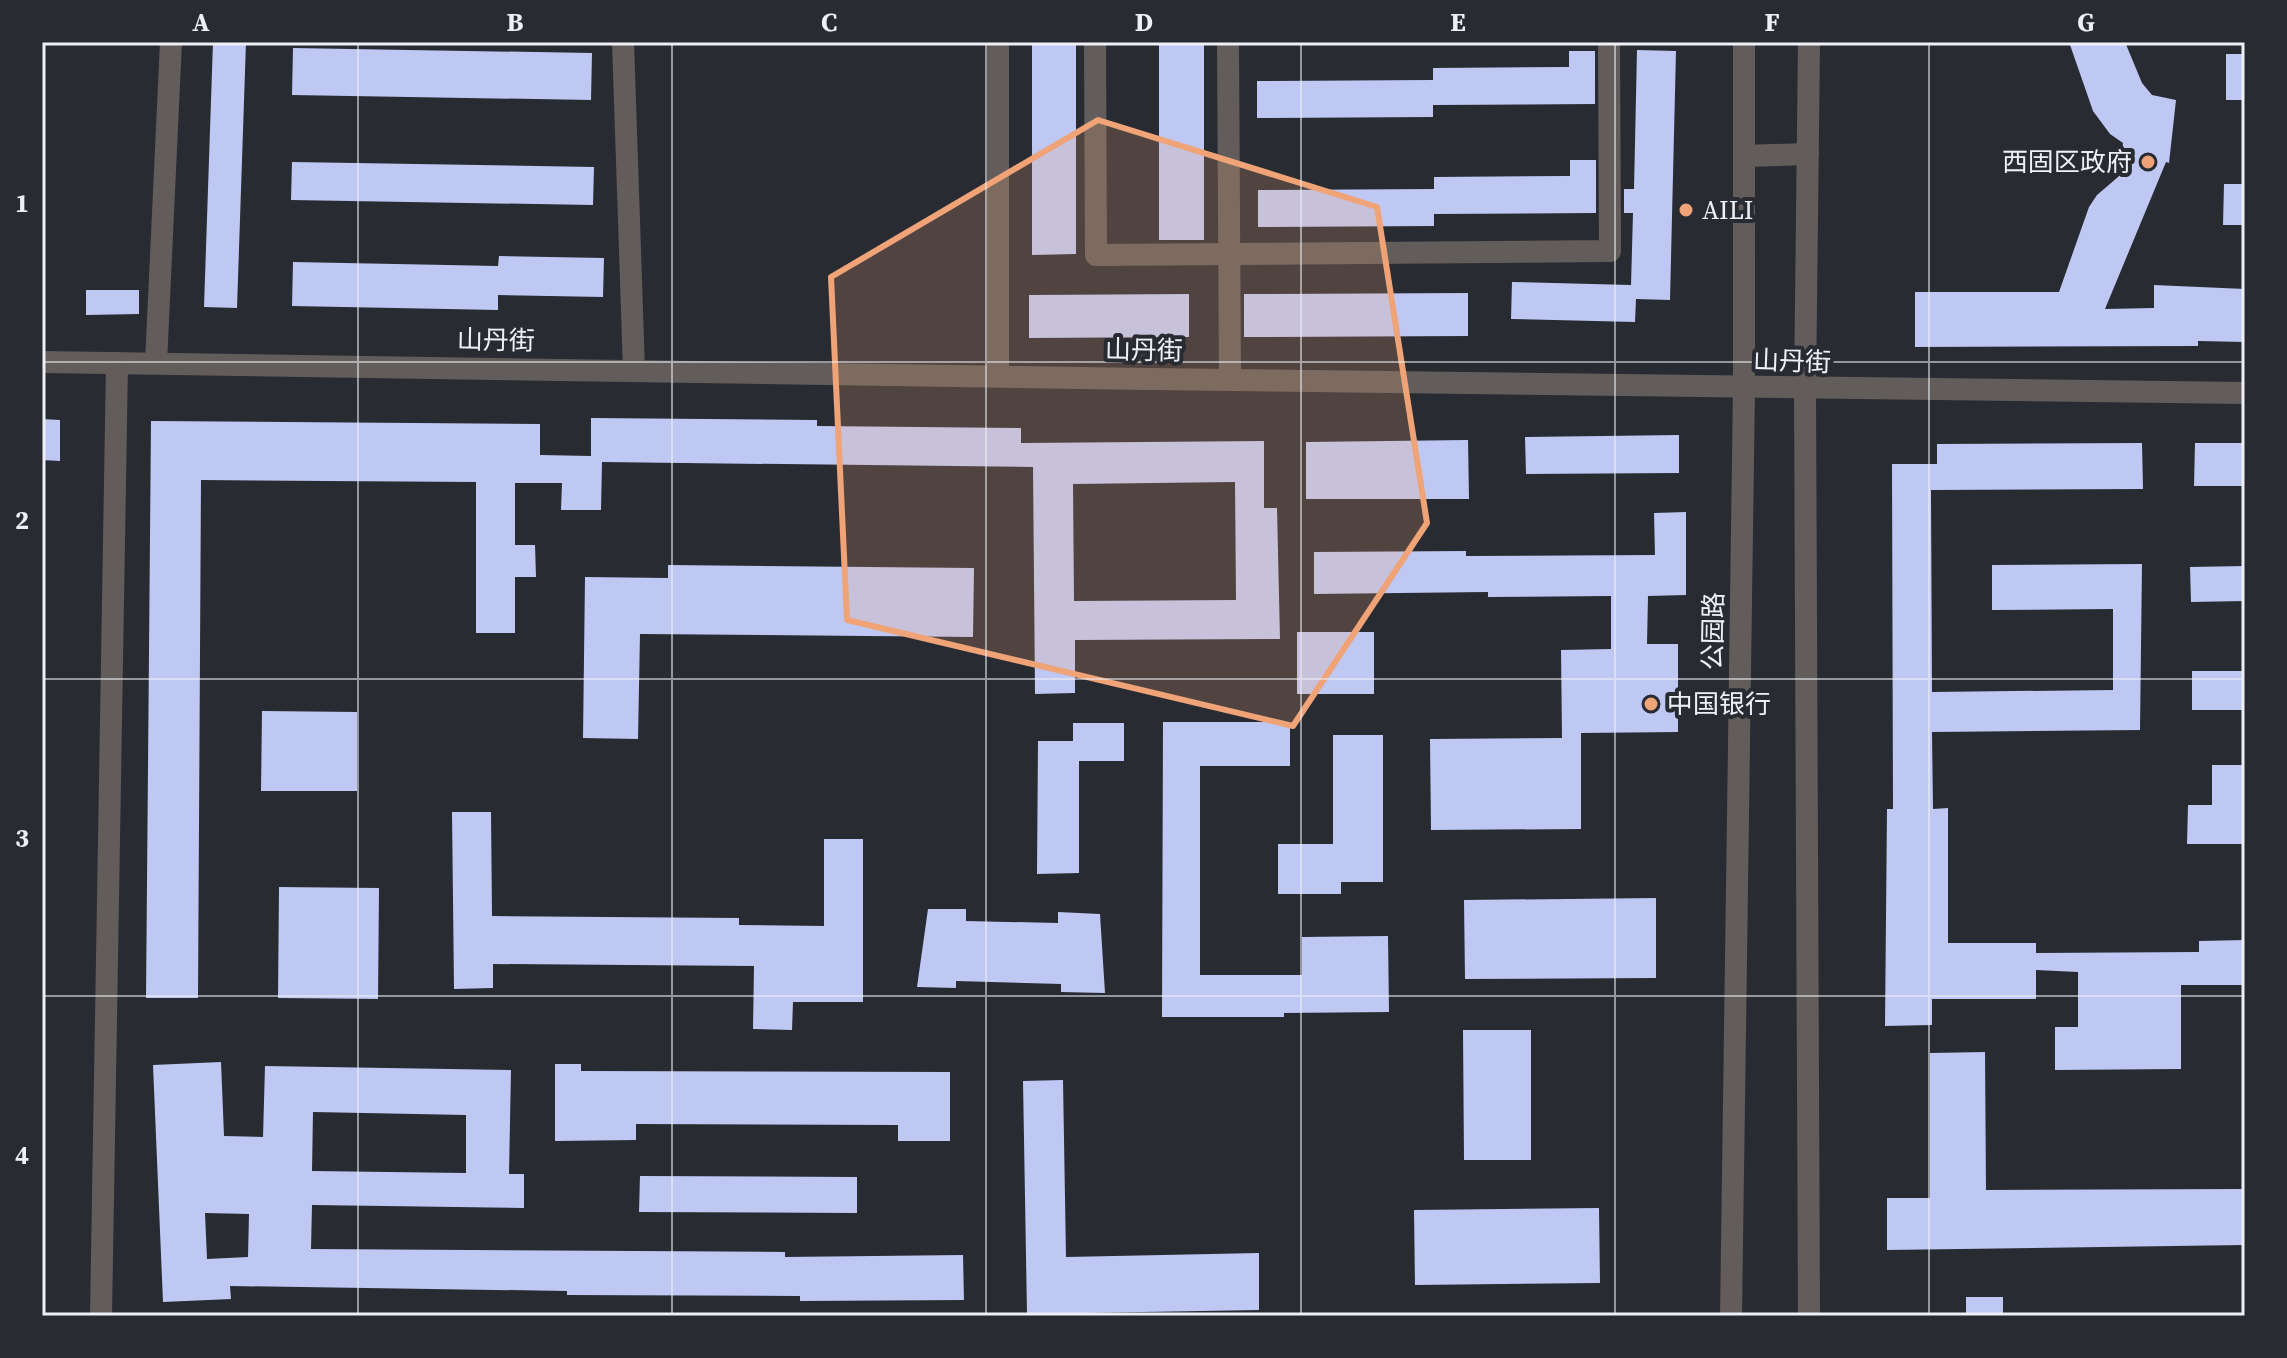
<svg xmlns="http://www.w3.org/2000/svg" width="2287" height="1358" viewBox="0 0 2287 1358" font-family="'Source Serif 4','Noto Sans SC',serif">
	<rect width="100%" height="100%" fill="#292b33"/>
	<g fill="#bec8f3" fill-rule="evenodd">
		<path d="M 213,42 L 246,42 L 237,308 L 204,307 Z"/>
		<path d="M 1032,42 L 1076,42 L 1076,254 L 1032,255 Z"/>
		<rect x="1159" y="42" width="45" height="198"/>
		<path d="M 2069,42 L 2125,42 L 2142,83 L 2152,95 L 2176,100 L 2169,163 L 2166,162 L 2105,309 L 2154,308 L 2154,285 L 2245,289 L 2245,342 L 2198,341 L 2198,346 L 1915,347 L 1915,292 L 2059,292 L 2089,207 L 2097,195 L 2118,177 L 2123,143 L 2110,134 L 2093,111 Z"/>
		<path d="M 293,48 L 592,53 L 591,100 L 292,95 Z"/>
		<path d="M 1637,50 L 1676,51 L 1670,300 L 1636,299 L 1635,322 L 1511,319 L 1512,282 L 1631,285 L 1633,213 L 1624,213 L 1624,189 L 1634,189 Z"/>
		<path d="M 1569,51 L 1595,51 L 1595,104 L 1433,105 L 1433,117 L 1257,118 L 1257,81 L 1433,80 L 1433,68 L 1569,67 Z"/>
		<rect x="2226" y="54" width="19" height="46"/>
		<path d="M 1570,160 L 1596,160 L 1596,213 L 1434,214 L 1434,226 L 1258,227 L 1258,190 L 1434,189 L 1434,177 L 1570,176 Z"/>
		<path d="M 292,162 L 594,167 L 593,205 L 291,200 Z"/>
		<path d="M 2224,184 L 2245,184 L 2245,225 L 2223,225 Z"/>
		<path d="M 499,256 L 604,258 L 603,297 L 498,295 L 498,310 L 292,306 L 293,262 L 498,266 Z"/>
		<path d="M 86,290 L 139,290 L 139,314 L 86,315 Z"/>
		<path d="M 1468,293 L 1468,336 L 1244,337 L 1244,294 Z"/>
		<path d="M 1189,294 L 1189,337 L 1029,338 L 1029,295 Z"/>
		<path d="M 591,418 L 817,420 L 817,426 L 1021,428 L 1021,443 L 1264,441 L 1264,508 L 1277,508 L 1280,639 L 1075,640 L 1075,693 L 1035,694 L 1033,467 L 602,462 L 601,510 L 561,510 L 562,483 L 515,483 L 515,545 L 535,545 L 536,577 L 515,577 L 515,633 L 476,633 L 476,482 L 201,480 L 198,998 L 146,998 L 151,421 L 540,424 L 540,455 L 591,456 ZM 1235,482 L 1236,600 L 1074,601 L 1073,484 Z"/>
		<path d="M 42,419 L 60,420 L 60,461 L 42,460 Z"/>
		<path d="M 1679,435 L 1679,473 L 1526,474 L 1525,437 Z"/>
		<path d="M 1468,440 L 1469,499 L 1306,499 L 1306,442 Z"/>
		<path d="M 2142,443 L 2143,489 L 1931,490 L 1932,692 L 2113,690 L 2113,609 L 1992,610 L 1992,565 L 2142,564 L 2140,730 L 1932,732 L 1933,809 L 1948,808 L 1948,943 L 2036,943 L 2036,953 L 2199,952 L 2199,941 L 2245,940 L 2245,985 L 2181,985 L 2181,1069 L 2055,1070 L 2055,1027 L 2078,1027 L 2078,972 L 2036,970 L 2036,999 L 1932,999 L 1932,1025 L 1885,1026 L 1887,809 L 1893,809 L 1892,464 L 1937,464 L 1937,444 Z"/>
		<path d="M 2195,443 L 2245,443 L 2245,486 L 2194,486 Z"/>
		<path d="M 1686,512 L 1686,595 L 1648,596 L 1647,644 L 1678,644 L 1678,732 L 1581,733 L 1581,829 L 1431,830 L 1430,739 L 1562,738 L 1561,650 L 1611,649 L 1611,596 L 1488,597 L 1488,592 L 1314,594 L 1314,552 L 1466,551 L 1466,556 L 1655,555 L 1654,513 Z"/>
		<path d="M 668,565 L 974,568 L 973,637 L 640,634 L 638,739 L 583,738 L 585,577 L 668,578 Z"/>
		<path d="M 2245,566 L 2245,601 L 2191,602 L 2190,567 Z"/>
		<rect x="1297" y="632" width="77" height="62"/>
		<rect x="2192" y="671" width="53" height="39"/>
		<path d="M 262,711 L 357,712 L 357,791 L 261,791 Z"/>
		<path d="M 1163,722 L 1290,722 L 1290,766 L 1200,766 L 1200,975 L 1302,975 L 1302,937 L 1388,936 L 1389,1012 L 1284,1013 L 1284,1017 L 1162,1017 Z"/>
		<path d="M 1073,723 L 1124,723 L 1124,761 L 1079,761 L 1079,873 L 1037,874 L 1038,741 L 1073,741 Z"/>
		<path d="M 1333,735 L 1383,735 L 1383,882 L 1341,882 L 1341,894 L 1278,894 L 1278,844 L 1333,844 Z"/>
		<path d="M 2212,765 L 2245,765 L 2245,844 L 2187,844 L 2188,805 L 2212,805 Z"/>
		<path d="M 452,812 L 491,812 L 492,916 L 739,918 L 739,925 L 824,926 L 824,839 L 863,839 L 863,1002 L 793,1002 L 792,1030 L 753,1029 L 754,966 L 493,964 L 493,988 L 454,989 Z"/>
		<path d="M 279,887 L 379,888 L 378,999 L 278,998 Z"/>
		<path d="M 1656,898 L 1656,978 L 1465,979 L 1464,900 Z"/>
		<path d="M 928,909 L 966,909 L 966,921 L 1058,923 L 1058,912 L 1100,914 L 1105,993 L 1061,992 L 1061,984 L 956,981 L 956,988 L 917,987 Z"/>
		<path d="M 1463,1030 L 1531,1030 L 1531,1160 L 1464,1160 Z"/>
		<path d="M 1985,1052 L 1986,1190 L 2245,1189 L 2245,1245 L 1887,1250 L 1887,1198 L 1930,1198 L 1930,1053 Z"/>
		<path d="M 221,1062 L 224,1136 L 263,1137 L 265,1066 L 511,1070 L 509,1174 L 524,1174 L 524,1208 L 312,1205 L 311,1249 L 785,1252 L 785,1257 L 963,1255 L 964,1300 L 800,1301 L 800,1296 L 567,1295 L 567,1291 L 230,1286 L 231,1299 L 163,1302 L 153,1065 ZM 313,1112 L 466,1115 L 466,1173 L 312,1171 ZM 205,1213 L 249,1214 L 248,1257 L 207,1259 Z"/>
		<path d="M 555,1064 L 581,1064 L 581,1071 L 950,1072 L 950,1141 L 898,1141 L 898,1125 L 636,1124 L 636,1140 L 555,1141 Z"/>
		<path d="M 1063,1080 L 1066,1257 L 1259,1253 L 1259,1310 L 1027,1314 L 1023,1081 Z"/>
		<path d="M 640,1176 L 857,1177 L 857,1213 L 639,1212 Z"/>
		<path d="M 1599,1208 L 1600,1283 L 1415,1285 L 1414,1210 Z"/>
		<rect x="1966" y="1297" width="37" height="19"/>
	</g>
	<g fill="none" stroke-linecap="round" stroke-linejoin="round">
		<g stroke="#625d5b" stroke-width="22">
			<path d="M 623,42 L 634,370"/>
			<path d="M 998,42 L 998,375"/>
			<path d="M 1095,42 L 1096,255 L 1610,251 L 1609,42"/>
			<path d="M 1228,42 L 1230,379"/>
			<path d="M 1744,156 L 1808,154"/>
			<path d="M 156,363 L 171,42"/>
		</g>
		<g stroke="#625d5b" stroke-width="22">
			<path d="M 1809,42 L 1805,390 L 1809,1316"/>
			<path d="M 42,362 C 776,371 1511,388 2245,393"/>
			<path d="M 101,1316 L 117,363"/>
			<path d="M 1731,1316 L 1744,387 L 1744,42"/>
		</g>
	</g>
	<path fill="#efa377" fill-opacity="0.2" stroke="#efa377" stroke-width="6" stroke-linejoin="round" d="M 1098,120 L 1377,207 L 1427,523 L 1293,726 L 847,620 L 831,277 Z"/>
	<path fill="none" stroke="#eff0f6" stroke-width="2" stroke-opacity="0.55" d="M 358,42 L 358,1316M 672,42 L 672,1316M 986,42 L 986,1316M 1301,42 L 1301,1316M 1615,42 L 1615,1316M 1929,42 L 1929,1316M 42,362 L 2245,362M 42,679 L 2245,679M 42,996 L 2245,996"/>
	<g fill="#efa377" stroke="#292b33" stroke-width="3">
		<circle cx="2148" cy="162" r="8"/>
		<circle cx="1686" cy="210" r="8"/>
		<circle cx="1651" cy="704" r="8"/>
	</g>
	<g text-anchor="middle" stroke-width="8" stroke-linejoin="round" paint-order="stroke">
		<g font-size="26" fill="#eff0f6" stroke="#292b33" text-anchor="start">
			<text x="2132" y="171" text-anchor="end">西固区政府</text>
			<text x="1702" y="219">AILI</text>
			<text x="1667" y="713">中国银行</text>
		</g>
		<g font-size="26" fill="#eff0f6" stroke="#292b33">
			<text transform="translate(496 340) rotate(1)" y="9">山丹街</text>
			<text transform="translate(1144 350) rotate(1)" y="9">山丹街</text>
			<text transform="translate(1792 361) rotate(2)" y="9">山丹街</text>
			<text transform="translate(1713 631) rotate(-89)" y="9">公园路</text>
		</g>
	</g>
	<rect width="2287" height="1358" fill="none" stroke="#292b33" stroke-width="88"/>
	<rect x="44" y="44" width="2199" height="1270" fill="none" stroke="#eff0f6" stroke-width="3"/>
	<g font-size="26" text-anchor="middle" font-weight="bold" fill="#eff0f6">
		<text x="201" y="31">A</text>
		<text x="515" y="31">B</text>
		<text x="829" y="31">C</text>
		<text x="1144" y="31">D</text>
		<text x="1458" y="31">E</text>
		<text x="1772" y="31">F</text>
		<text x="2086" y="31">G</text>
		<text x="22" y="212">1</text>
		<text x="22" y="529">2</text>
		<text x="22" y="847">3</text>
		<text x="22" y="1164">4</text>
	</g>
</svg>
